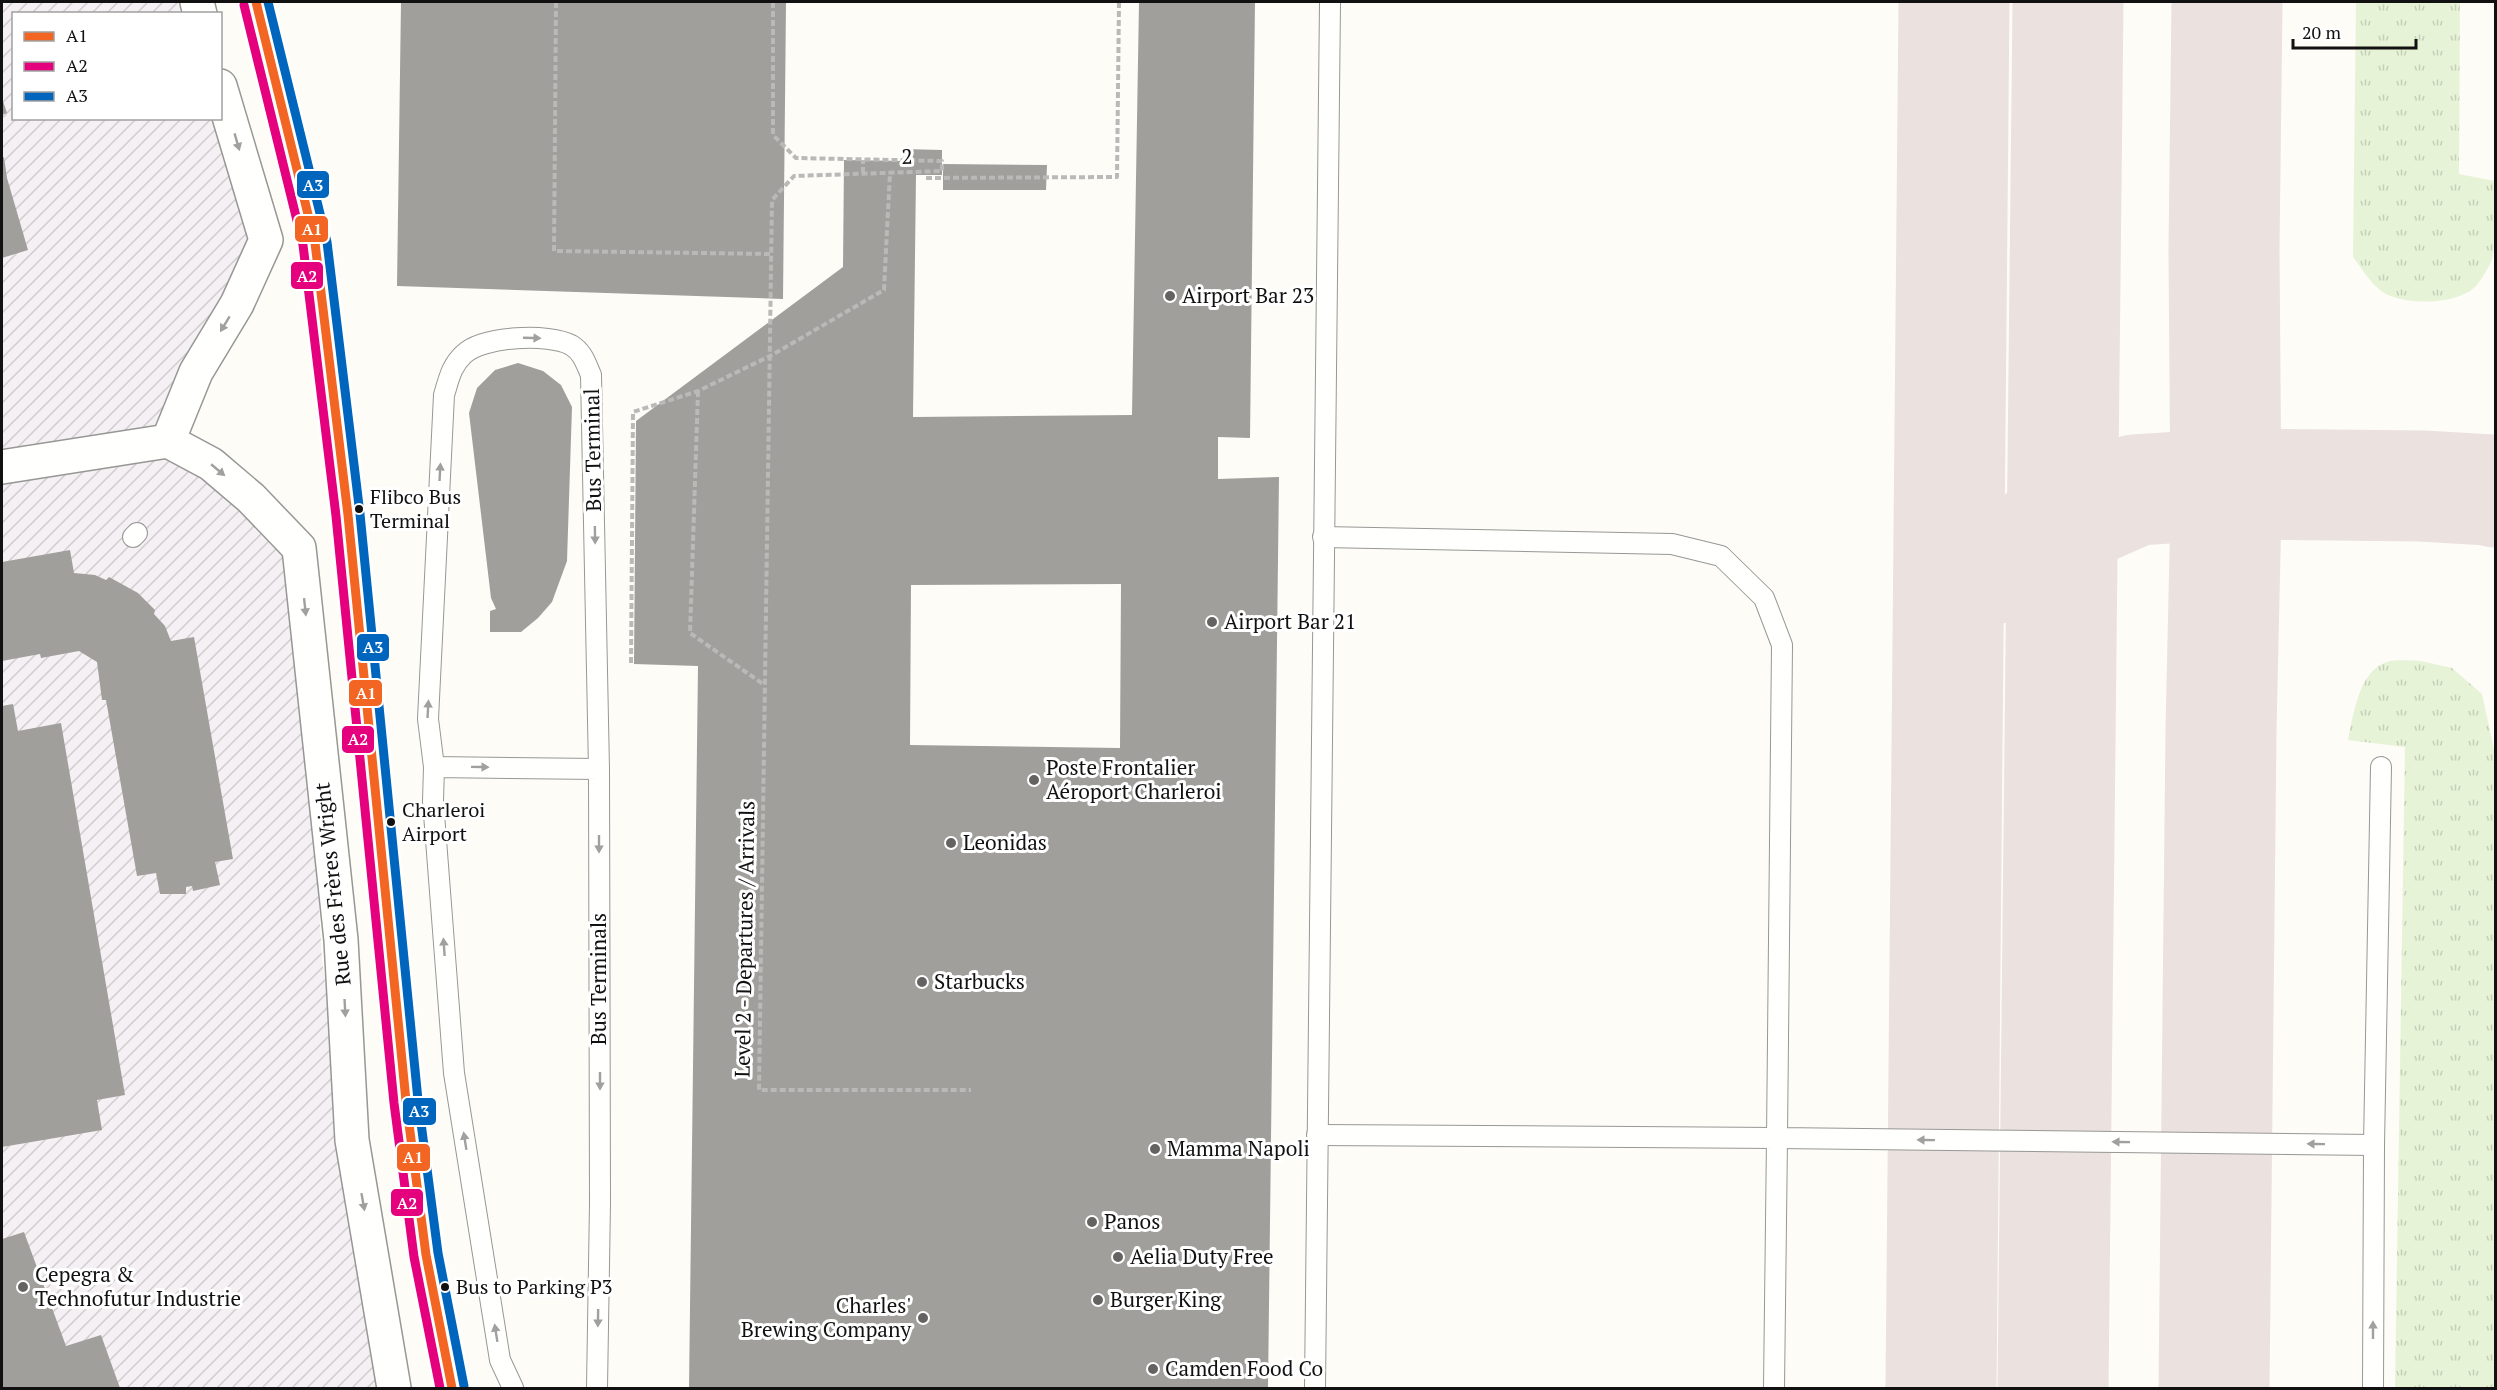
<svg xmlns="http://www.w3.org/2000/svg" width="2497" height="1390" viewBox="0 0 2497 1390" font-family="'PT Serif',serif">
	<defs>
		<pattern id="industrial-furrows" width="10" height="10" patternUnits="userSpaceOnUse" patternTransform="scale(1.5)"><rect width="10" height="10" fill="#f5f0f3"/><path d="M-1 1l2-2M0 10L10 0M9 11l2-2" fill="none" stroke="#d1cdcf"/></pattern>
		<pattern id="grass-tufts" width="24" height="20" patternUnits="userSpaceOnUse" patternTransform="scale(1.5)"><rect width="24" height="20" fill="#e7f3d7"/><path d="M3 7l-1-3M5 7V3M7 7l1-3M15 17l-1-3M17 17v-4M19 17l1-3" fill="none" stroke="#c5cfb8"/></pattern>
	</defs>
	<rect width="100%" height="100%" fill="#fdfcf7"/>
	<path fill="url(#industrial-furrows)" d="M 2,2 L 197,2 L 200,13 L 14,14 L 14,118 L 220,118 L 266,240 L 168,441 L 299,548 L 322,961 L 394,1388 L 2,1388 Z"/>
	<g fill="url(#grass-tufts)">
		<path d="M 2356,2 L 2460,2 L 2459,174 L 2495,181 C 2496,205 2497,236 2492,259 C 2489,267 2481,281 2475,287 C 2457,304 2413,305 2391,296 C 2375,291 2363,270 2353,257 Z"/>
		<path d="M 2421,661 L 2452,668 L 2482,694 L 2495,754 L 2495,1388 L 2395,1388 L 2405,747 L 2348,740 C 2353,716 2359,670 2387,662 C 2397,659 2410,661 2421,661 Z"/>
	</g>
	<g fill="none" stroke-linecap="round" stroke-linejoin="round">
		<g stroke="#ebe1df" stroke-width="111">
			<path d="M 2012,568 L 2050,528 L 2136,490 L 2228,484 L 2422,486 L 2490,490 L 2496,492"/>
			<path d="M 1941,1388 L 1954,2"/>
			<path d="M 2053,1388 L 2068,2"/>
			<path d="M 2214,1388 L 2221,730 L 2226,508 L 2224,250 L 2227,2"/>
		</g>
	</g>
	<g fill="#a19f9c" fill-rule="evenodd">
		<path d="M 401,2 L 786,2 L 783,299 L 397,286 Z"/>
		<path d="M 1139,2 L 1255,2 L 1250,438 L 1218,437 L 1218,479 L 1279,477 L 1268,1388 L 689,1388 L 698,666 L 634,664 L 636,421 L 843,267 L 844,160 L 904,161 L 903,149 L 942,150 L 942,175 L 916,175 L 913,417 L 1132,415 ZM 1121,584 L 1120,748 L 910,745 L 911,585 Z"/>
		<path d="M 2,98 L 7,113 L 2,115 Z"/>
		<path d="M 4,157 L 7,178 L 28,250 L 2,258 L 2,158 Z"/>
		<path d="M 943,164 L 1047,165 L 1046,190 L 943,190 Z"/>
		<path d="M 518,363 L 543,371 L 561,385 L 572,407 L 567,561 L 552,602 L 538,618 L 521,632 L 490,632 L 490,611 L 496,609 L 491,598 L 469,413 L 477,388 L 495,370 Z"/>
		<path d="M 70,550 L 74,573 L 95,575 L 106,580 L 109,577 L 138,593 L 155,610 L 154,614 L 165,626 L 171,641 L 194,637 L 233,859 L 215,862 L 220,885 L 193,891 L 192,886 L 186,887 L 186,894 L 160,894 L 156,873 L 137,876 L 106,700 L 102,700 L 97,662 L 79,651 L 41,658 L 40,654 L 2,661 L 2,562 Z"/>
		<path d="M 13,704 L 18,731 L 61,723 L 125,1095 L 97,1100 L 102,1130 L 2,1147 L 2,706 Z"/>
		<path d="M 24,1232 L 66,1346 L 101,1335 L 120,1388 L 2,1388 L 2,1239 Z"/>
	</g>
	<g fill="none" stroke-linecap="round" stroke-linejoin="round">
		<defs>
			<g id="lane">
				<path d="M 256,2 L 315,243 L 348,515 L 406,1101 L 426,1255 L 452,1388"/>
				<path d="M 133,537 L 137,533"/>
				<path d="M 1323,537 L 1672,544 L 1721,556 L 1764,598 L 1782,645 L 1777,1138 L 2374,1145"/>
				<path d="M 434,767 L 428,719 L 444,395 C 449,379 451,366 464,354 C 483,336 549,333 571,345 C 583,352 586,364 591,375 L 599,769"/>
				<path d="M 1317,1135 L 1777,1138 L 1774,1388"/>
				<path d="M 513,1388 L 500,1360 L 454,1073 L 433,801 L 434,767 L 599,769 L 600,1203 L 597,1388"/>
				<path d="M 1315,1388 L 1330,2"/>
				<path d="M 2373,1388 L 2374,1145 L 2381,767"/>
			</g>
			<g id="street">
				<path d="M 197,2 L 200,14"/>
				<path d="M 168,441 L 211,464 L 251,498 L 299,548 L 341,940 L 352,1140 L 394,1388"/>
				<path d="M 168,441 L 196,372 L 237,304 L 266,240 L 220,86"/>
				<path d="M 2,467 L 168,441"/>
			</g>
		</defs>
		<use href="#lane" stroke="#979795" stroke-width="22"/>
		<use href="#street" stroke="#979795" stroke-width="36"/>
		<g stroke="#b9b9b8" stroke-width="4" stroke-dasharray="6 3" stroke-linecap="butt">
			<path d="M 556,2 L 554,251 L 772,254"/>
			<path d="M 773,2 L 773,135 L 796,158 L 942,161 L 942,171 L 794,176 L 772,200 L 759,1090 L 971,1090"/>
			<path d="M 863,173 L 863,161"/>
			<path d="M 926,178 L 1117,177 L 1119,2"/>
			<path d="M 698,391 L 690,633 L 763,684"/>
			<path d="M 631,663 L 633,412 L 698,391 L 770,356 L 884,290 L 890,172"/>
		</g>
		<use href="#lane" stroke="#fffffe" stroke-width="20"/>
		<use href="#street" stroke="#fffffe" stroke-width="33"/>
		<defs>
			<path id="bus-1" d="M 256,2 L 315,243 L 348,515 L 406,1101 L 426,1255 L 452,1388"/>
			<path id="bus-2" d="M 244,5 L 303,245 L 336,516 L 394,1103 L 414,1257 L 440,1388"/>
			<path id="bus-3" d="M 268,2 L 327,242 L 360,514 L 418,1100 L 438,1253 L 464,1386"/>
		</defs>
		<use href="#bus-1" stroke="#fff" stroke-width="14"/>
		<use href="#bus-2" stroke="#fff" stroke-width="14"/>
		<use href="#bus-3" stroke="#fff" stroke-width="14"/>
		<use href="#bus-1" stroke="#f26522" stroke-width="9"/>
		<use href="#bus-2" stroke="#e5007d" stroke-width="9"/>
		<use href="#bus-3" stroke="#0065bd" stroke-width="9"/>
	</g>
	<defs><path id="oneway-solid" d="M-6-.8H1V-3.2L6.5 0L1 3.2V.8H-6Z" transform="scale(1.5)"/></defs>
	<g fill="#a0a09f">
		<use href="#oneway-solid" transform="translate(237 142) rotate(74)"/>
		<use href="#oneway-solid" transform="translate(225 324) rotate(121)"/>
		<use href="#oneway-solid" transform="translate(532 338) rotate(2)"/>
		<use href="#oneway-solid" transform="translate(218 470) rotate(40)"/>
		<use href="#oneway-solid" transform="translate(440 472) rotate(-87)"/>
		<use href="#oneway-solid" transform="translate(595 535) rotate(89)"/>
		<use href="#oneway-solid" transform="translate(305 607) rotate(84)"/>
		<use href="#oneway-solid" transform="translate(428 709) rotate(-87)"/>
		<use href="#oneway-solid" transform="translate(480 767) rotate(1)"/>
		<use href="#oneway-solid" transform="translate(599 844) rotate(90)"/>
		<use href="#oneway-solid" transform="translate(444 947) rotate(-94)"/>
		<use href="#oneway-solid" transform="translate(345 1008) rotate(87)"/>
		<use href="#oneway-solid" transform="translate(600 1081) rotate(90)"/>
		<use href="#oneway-solid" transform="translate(1926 1140) rotate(-179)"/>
		<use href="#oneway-solid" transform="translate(465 1141) rotate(-99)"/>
		<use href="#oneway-solid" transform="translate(2121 1142) rotate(-179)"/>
		<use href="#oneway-solid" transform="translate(2316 1144) rotate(-179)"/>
		<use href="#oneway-solid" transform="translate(363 1202) rotate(80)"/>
		<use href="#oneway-solid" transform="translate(598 1318) rotate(91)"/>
		<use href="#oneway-solid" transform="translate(2373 1330) rotate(-90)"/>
		<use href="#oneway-solid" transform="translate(496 1333) rotate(-99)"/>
	</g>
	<g fill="#646362" stroke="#fff" stroke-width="2">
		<circle cx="1170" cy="296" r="6"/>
		<circle cx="1212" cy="622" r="6"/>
		<circle cx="1034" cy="780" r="6"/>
		<circle cx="951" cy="843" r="6"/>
		<circle cx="922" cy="982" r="6"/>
		<circle cx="1155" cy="1149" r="6"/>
		<circle cx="1092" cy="1222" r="6"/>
		<circle cx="1118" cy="1257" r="6"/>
		<circle cx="23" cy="1287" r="6"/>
		<circle cx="1098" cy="1300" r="6"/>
		<circle cx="923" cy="1318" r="6"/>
		<circle cx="1153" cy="1369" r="6"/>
	</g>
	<g fill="#111" stroke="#fff" stroke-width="2">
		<circle cx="359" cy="509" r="5"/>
		<circle cx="391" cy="822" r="5"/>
		<circle cx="445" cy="1287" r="5"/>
	</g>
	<g text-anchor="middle" stroke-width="6" stroke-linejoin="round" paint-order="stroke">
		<g font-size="20" fill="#111" stroke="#fff" text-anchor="start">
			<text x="370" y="504">Flibco Bus<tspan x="370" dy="24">Terminal</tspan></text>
			<text x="402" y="817">Charleroi<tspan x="402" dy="24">Airport</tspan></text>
			<text x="456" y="1294">Bus to Parking P3</text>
		</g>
		<g font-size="21" fill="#111" stroke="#fff">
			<text transform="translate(907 157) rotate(-1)" y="7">2</text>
			<text transform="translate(593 450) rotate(-91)" y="7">Bus Terminal</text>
			<text transform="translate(333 884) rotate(-96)" y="7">Rue des Frères Wright</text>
			<text transform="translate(745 939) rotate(-89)" y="7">Level 2 - Departures / Arrivals</text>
			<text transform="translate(599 979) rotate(-90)" y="7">Bus Terminals</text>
		</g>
		<g font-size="21" fill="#111" stroke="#fff" text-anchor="start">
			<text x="1182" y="303">Airport Bar 23</text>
			<text x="1224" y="629">Airport Bar 21</text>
			<text x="1046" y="775">Poste Frontalier<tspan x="1046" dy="24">Aéroport Charleroi</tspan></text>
			<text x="963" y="850">Leonidas</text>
			<text x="934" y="989">Starbucks</text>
			<text x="1167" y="1156">Mamma Napoli</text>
			<text x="1104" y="1229">Panos</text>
			<text x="1130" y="1264">Aelia Duty Free</text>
			<text x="35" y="1282">Cepegra &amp;<tspan x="35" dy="24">Technofutur Industrie</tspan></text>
			<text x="1110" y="1307">Burger King</text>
			<text x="911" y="1313" text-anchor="end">Charles'<tspan x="911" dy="24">Brewing Company</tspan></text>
			<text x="1165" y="1376">Camden Food Co</text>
		</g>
	</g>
	<g stroke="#fff" stroke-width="2">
		<rect x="296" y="170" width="34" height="29" rx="6" fill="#0065bd"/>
		<rect x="294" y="215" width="35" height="28" rx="6" fill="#f26522"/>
		<rect x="290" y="261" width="34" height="29" rx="6" fill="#e5007d"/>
		<rect x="356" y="633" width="34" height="29" rx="6" fill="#0065bd"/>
		<rect x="348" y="679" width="35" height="28" rx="6" fill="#f26522"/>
		<rect x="341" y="725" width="34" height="29" rx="6" fill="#e5007d"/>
		<rect x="402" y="1097" width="35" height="29" rx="6" fill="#0065bd"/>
		<rect x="396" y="1143" width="35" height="29" rx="6" fill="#f26522"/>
		<rect x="390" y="1188" width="34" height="29" rx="6" fill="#e5007d"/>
	</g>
	<g font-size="16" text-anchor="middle" font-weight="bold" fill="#fff">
		<text x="313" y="191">A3</text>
		<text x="312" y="235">A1</text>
		<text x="307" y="282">A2</text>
		<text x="373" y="653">A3</text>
		<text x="366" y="699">A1</text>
		<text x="358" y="745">A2</text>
		<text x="419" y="1117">A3</text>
		<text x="413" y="1163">A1</text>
		<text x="407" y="1209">A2</text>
	</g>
	<rect width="2497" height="1390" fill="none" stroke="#111111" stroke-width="6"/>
	<rect x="12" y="12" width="210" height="108" fill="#ffffff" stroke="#a0a0a0" stroke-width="1.5"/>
	<rect x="24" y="32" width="30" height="9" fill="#f26522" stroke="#a0a0a0" stroke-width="1.5"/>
	<text x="66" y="42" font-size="18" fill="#111111">A1</text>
	<rect x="24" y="62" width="30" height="9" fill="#e5007d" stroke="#a0a0a0" stroke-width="1.5"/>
	<text x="66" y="72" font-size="18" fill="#111111">A2</text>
	<rect x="24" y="92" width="30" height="9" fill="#0065bd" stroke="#a0a0a0" stroke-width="1.5"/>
	<text x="66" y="102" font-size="18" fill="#111111">A3</text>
	<path d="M2293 39v9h123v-9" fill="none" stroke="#111111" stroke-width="3"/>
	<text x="2302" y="39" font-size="18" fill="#111111" stroke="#ffffff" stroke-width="4.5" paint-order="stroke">20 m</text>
</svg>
